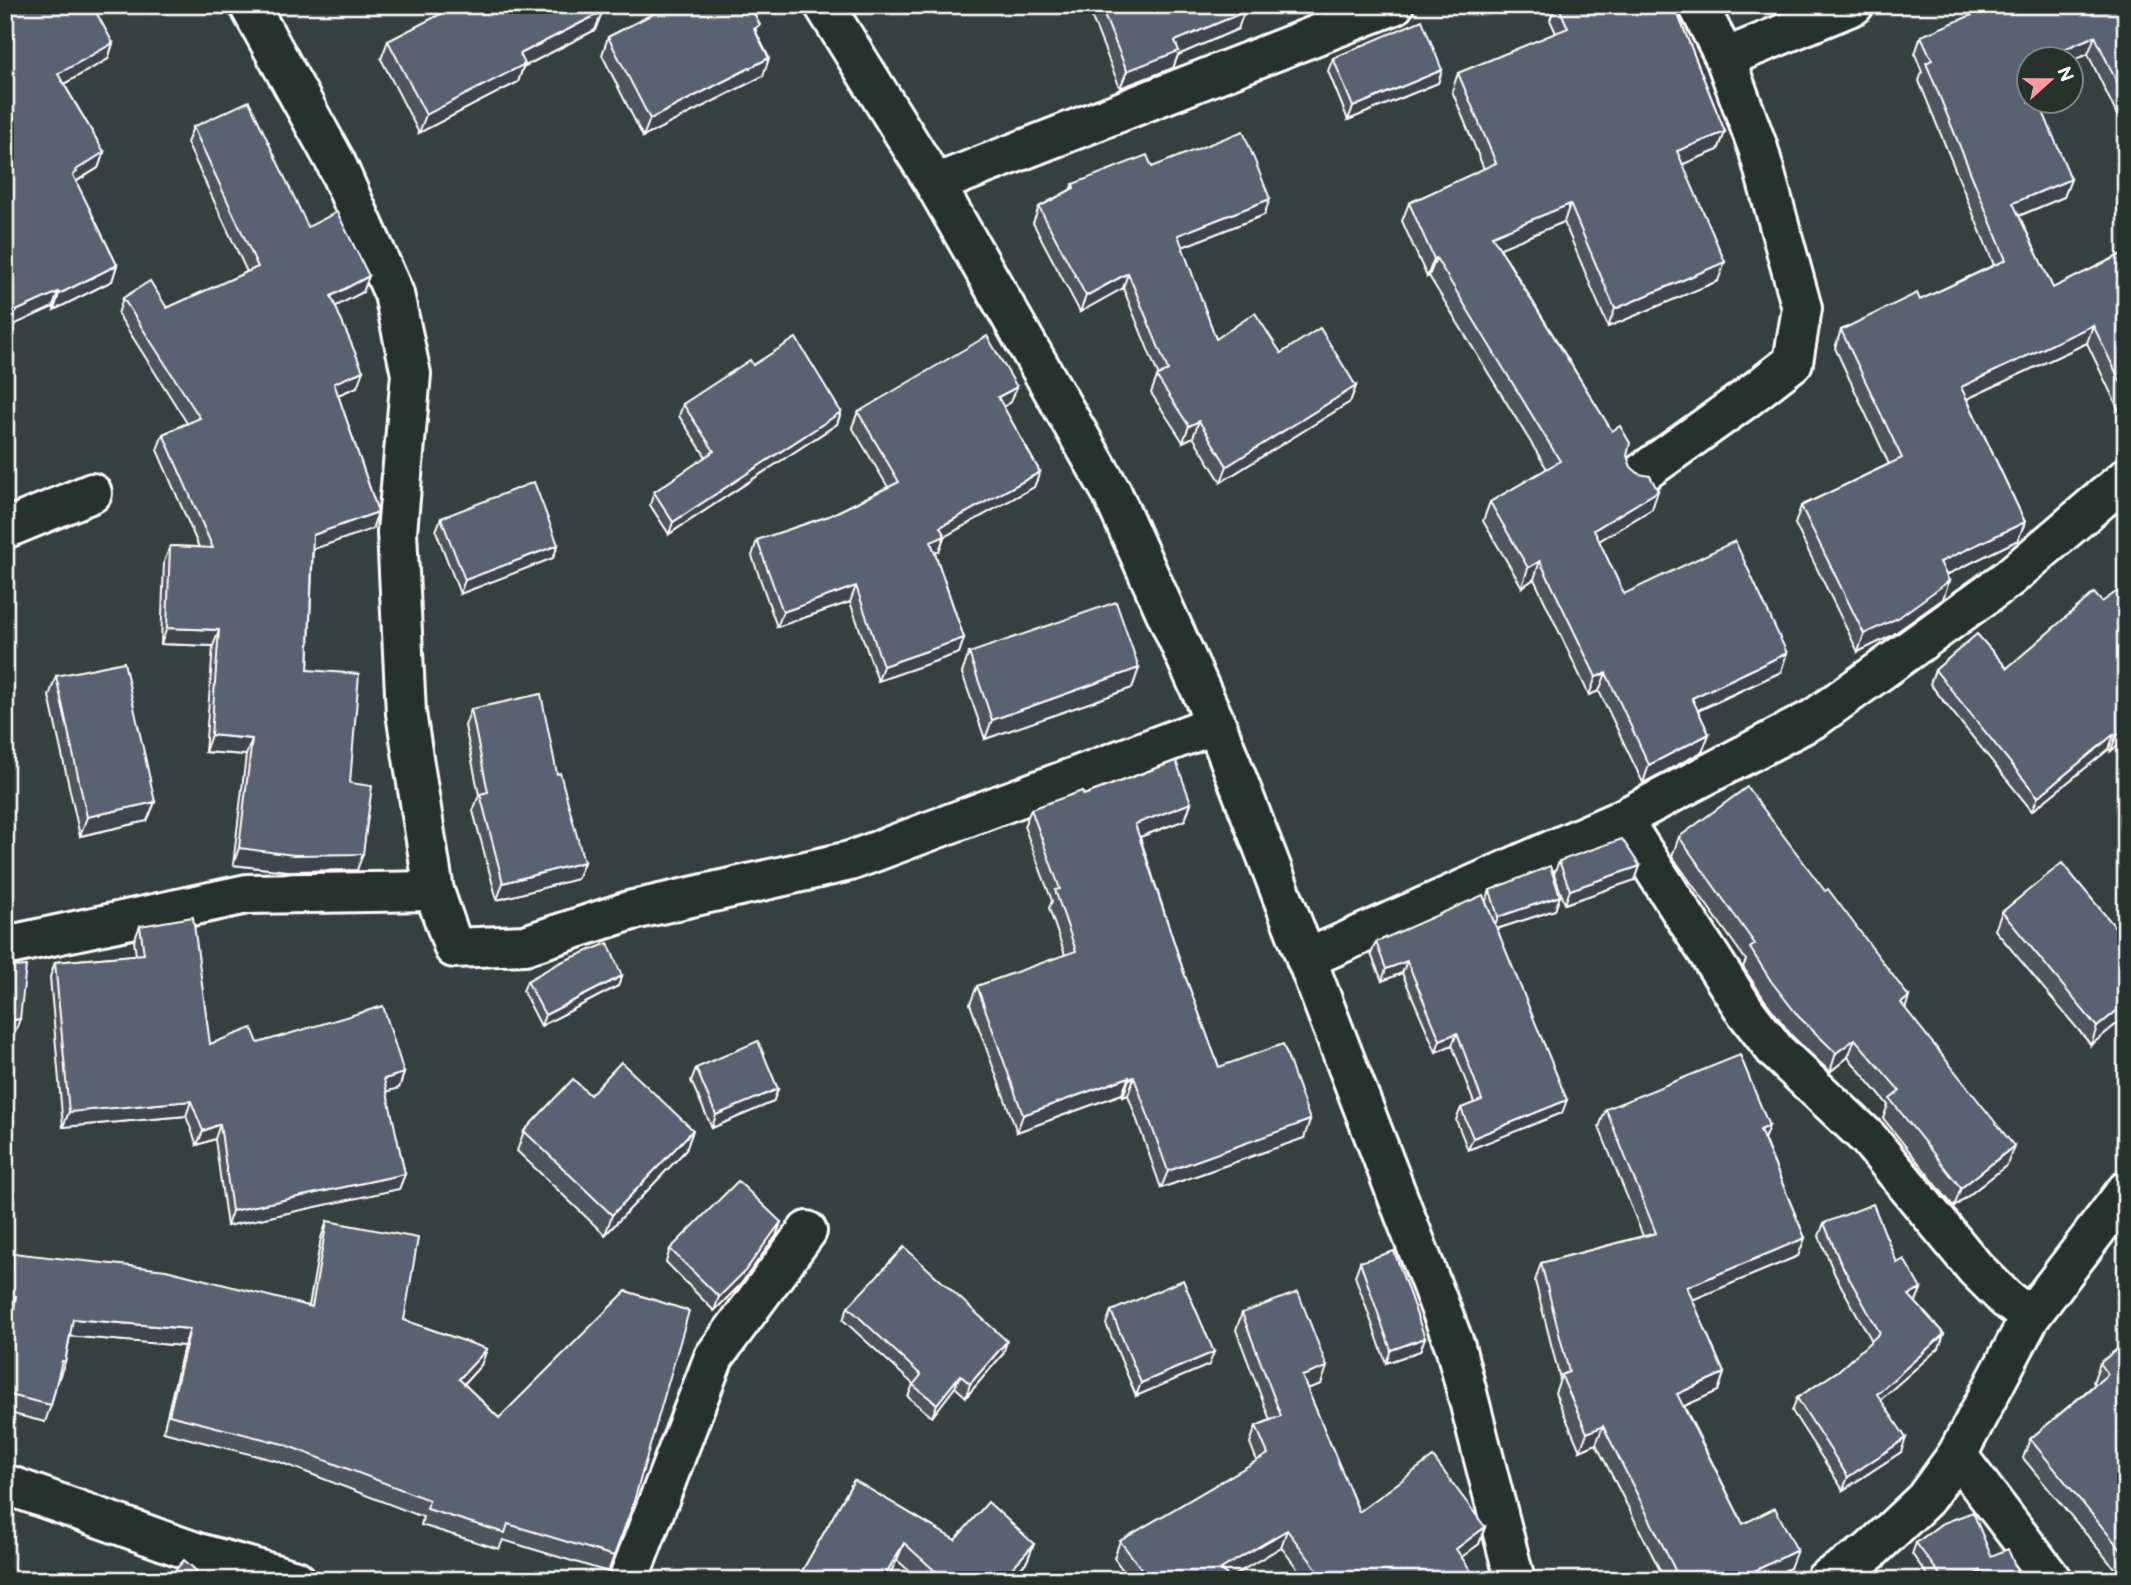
<svg xmlns="http://www.w3.org/2000/svg" width="2131" height="1585" viewBox="0 0 2131 1585" font-family="'Balsamiq Sans',sans-serif">
	<rect width="100%" height="100%" fill="#354141"/>
	<filter id="ink" filterUnits="userSpaceOnUse"><feTurbulence type="fractalNoise" baseFrequency=".0143" numOctaves="2"/><feDisplacementMap in="SourceGraphic" scale="14" xChannelSelector="R" yChannelSelector="G"/><feConvolveMatrix kernelMatrix="1 2 1 2 8 2 1 2 1" color-interpolation-filters="sRGB"/></filter>
	<g filter="url(#ink)">
		<g fill="none" stroke-linecap="round" stroke-linejoin="round">
			<defs>
				<g id="minor">
					<path d="M 249,5 L 335,161 L 394,294 L 411,374 L 397,532 L 406,713 L 434,891 L 454,948 L 525,945 L 629,911 L 850,861 L 1216,724"/>
					<path d="M 824,5 L 935,184 L 1112,493 L 1216,724 L 1455,1346 L 1515,1580"/>
					<path d="M 1725,58 L 1854,5"/>
					<path d="M 935,184 L 1394,5"/>
					<path d="M 1642,473 L 1744,400 L 1793,362 L 1802,308 L 1758,148 L 1725,58 L 1698,5"/>
					<path d="M 5,529 L 92,493"/>
					<path d="M 1622,819 L 1746,1012 L 1776,1051 L 1868,1138 L 1975,1268 L 2006,1299 L 2030,1317"/>
					<path d="M 5,946 L 247,894 L 434,891"/>
					<path d="M 1306,959 L 1622,819 L 1815,718 L 2009,578 L 2126,478"/>
					<path d="M 1957,1455 L 2052,1580"/>
					<path d="M 5,1484 L 198,1553 L 296,1580"/>
					<path d="M 628,1580 L 714,1357 L 807,1231"/>
					<path d="M 1825,1580 L 1869,1552 L 1925,1499 L 1957,1455 L 2030,1317 L 2126,1191"/>
				</g>
			</defs>
			<use href="#minor" stroke="#fff" stroke-width="44"/>
			<use href="#minor" stroke="#26332d" stroke-width="38"/>
		</g>
		<g fill="#4d545f" stroke="#fff" stroke-width="2">
			<path d="M 5,5 L 113,43 L 108,59 L 64,84 L 104,152 L 98,168 L 76,182 L 117,265 L 112,281 L 54,310 Z"/>
			<path d="M 666,5 L 750,5 L 757,34 L 769,58 L 763,76 L 643,137 L 602,55 L 608,37 L 667,7 Z"/>
			<path d="M 1087,5 L 1241,5 L 1238,29 L 1178,55 L 1173,68 L 1120,88 Z"/>
			<path d="M 1556,5 L 1674,5 L 1725,132 L 1718,150 L 1683,164 L 1718,281 L 1608,327 L 1564,222 L 1500,248 L 1627,456 L 1631,467 L 1652,509 L 1599,541 L 1624,594 L 1781,672 L 1698,711 L 1709,734 L 1702,752 L 1643,783 L 1599,691 L 1589,695 L 1534,579 L 1522,587 L 1483,521 L 1490,502 L 1547,469 L 1429,276 L 1427,277 L 1402,221 L 1409,203 L 1484,169 L 1452,91 L 1458,73 L 1556,33 L 1550,20 Z"/>
			<path d="M 2126,5 L 2126,134 L 2088,54 L 2029,60 L 2029,102 L 2071,179 L 2064,197 L 2019,216 L 2053,288 L 2126,252 L 2126,420 L 2124,421 L 2087,343 L 1967,399 L 2025,522 L 2018,540 L 1946,575 L 1943,599 L 1891,636 L 1858,652 L 1795,524 L 1801,506 L 1889,464 L 1835,348 L 1841,330 L 1920,300 L 1994,265 L 1919,81 L 1922,72 L 1915,54 L 1921,36 Z"/>
			<path d="M 602,12 L 595,30 L 523,67 L 518,82 L 419,133 L 381,59 L 388,41 Z"/>
			<path d="M 1333,58 L 1442,70 L 1438,83 L 1348,120 L 1328,71 Z"/>
			<path d="M 193,127 L 308,227 L 363,292 L 335,306 L 357,387 L 338,395 L 378,512 L 372,529 L 313,549 L 308,670 L 350,783 L 357,870 L 288,871 L 233,865 L 246,755 L 205,752 L 213,646 L 161,644 L 164,562 L 170,546 L 199,547 L 157,450 L 163,434 L 187,423 L 118,314 L 123,298 L 167,308 L 247,272 L 187,143 Z"/>
			<path d="M 1152,167 L 1264,215 L 1182,247 L 1216,339 L 1281,353 L 1356,386 L 1350,402 L 1221,482 L 1193,437 L 1183,442 L 1151,393 L 1157,377 L 1159,377 L 1123,288 L 1080,312 L 1033,223 L 1039,207 L 1070,190 L 1073,184 Z"/>
			<path d="M 753,365 L 841,412 L 837,424 L 669,534 L 650,505 L 654,492 L 706,457 L 679,416 L 683,404 Z"/>
			<path d="M 1011,402 L 1003,406 L 1040,472 L 1034,487 L 944,537 L 939,551 L 935,553 L 964,638 L 959,653 L 878,681 L 850,602 L 777,627 L 752,556 L 757,540 L 829,516 L 888,487 L 852,427 L 858,412 Z"/>
			<path d="M 441,518 L 558,545 L 553,558 L 460,594 L 436,531 Z"/>
			<path d="M 969,653 L 1139,668 L 1132,688 L 985,739 L 962,673 Z"/>
			<path d="M 2007,668 L 2126,738 L 2111,751 L 2109,749 L 2032,811 L 1930,684 L 1935,670 Z"/>
			<path d="M 56,676 L 155,802 L 147,821 L 80,836 L 49,696 Z"/>
			<path d="M 471,709 L 557,774 L 584,862 L 577,879 L 497,900 L 473,811 L 479,795 L 465,726 Z"/>
			<path d="M 1084,795 L 1191,803 L 1185,820 L 1140,837 L 1185,976 L 1219,1067 L 1304,1138 L 1161,1188 L 1128,1095 L 1123,1097 L 1122,1094 L 1017,1132 L 970,1004 L 977,986 L 1065,955 L 1049,908 L 1052,901 L 1024,826 L 1031,809 Z"/>
			<path d="M 1679,837 L 1905,1009 L 2007,1165 L 1954,1207 L 1883,1118 L 1888,1105 L 1848,1057 L 1830,1072 L 1792,1036 L 1764,999 L 1743,967 L 1746,960 L 1672,856 Z"/>
			<path d="M 1559,861 L 1640,866 L 1635,880 L 1565,904 L 1554,874 Z"/>
			<path d="M 1490,890 L 1560,896 L 1555,910 L 1497,929 L 1562,1113 L 1468,1150 L 1456,1120 L 1461,1108 L 1474,1103 L 1452,1045 L 1436,1052 L 1402,973 L 1382,981 L 1371,954 L 1376,942 L 1486,901 Z"/>
			<path d="M 2002,912 L 2126,1016 L 2091,1045 L 1995,930 Z"/>
			<path d="M 140,926 L 210,1044 L 258,1043 L 404,1073 L 399,1088 L 386,1092 L 405,1174 L 399,1189 L 227,1226 L 215,1139 L 197,1145 L 186,1116 L 63,1127 L 50,977 L 55,962 L 136,955 L 134,941 Z"/>
			<path d="M 622,976 L 618,986 L 541,1026 L 523,991 L 527,981 Z"/>
			<path d="M 696,1068 L 778,1089 L 773,1102 L 712,1128 L 691,1081 Z"/>
			<path d="M 590,1095 L 693,1130 L 686,1150 L 605,1235 L 517,1151 L 524,1131 Z"/>
			<path d="M 1606,1109 L 1769,1126 L 1764,1139 L 1805,1238 L 1798,1256 L 1692,1300 L 1724,1373 L 1718,1391 L 1684,1406 L 1743,1524 L 1790,1568 L 1766,1580 L 1665,1580 L 1596,1444 L 1580,1451 L 1555,1393 L 1560,1379 L 1535,1281 L 1541,1263 L 1643,1236 L 1599,1127 Z"/>
			<path d="M 327,1221 L 404,1320 L 487,1349 L 481,1365 L 464,1384 L 499,1418 L 632,1508 L 608,1572 L 503,1540 L 499,1549 L 421,1525 L 423,1517 L 277,1461 L 163,1432 L 184,1346 L 70,1336 L 65,1362 L 59,1378 L 58,1378 L 51,1405 L 45,1422 L 5,1412 L 5,1341 L 10,1313 L 5,1312 L 5,1287 L 7,1270 L 13,1253 L 309,1306 L 321,1238 Z"/>
			<path d="M 781,1222 L 776,1236 L 740,1285 L 714,1311 L 666,1262 L 670,1249 Z"/>
			<path d="M 1824,1223 L 1897,1263 L 1915,1302 L 1944,1334 L 1939,1348 L 1881,1399 L 1901,1452 L 1843,1490 L 1792,1411 L 1797,1398 L 1838,1371 L 1872,1341 L 1835,1275 L 1819,1236 Z"/>
			<path d="M 1360,1262 L 1420,1351 L 1386,1363 L 1355,1276 Z"/>
			<path d="M 848,1307 L 1003,1354 L 966,1397 L 955,1387 L 932,1417 L 908,1397 L 913,1384 L 843,1320 Z"/>
			<path d="M 1111,1311 L 1209,1365 L 1136,1396 L 1106,1324 Z"/>
			<path d="M 1242,1313 L 1321,1384 L 1307,1389 L 1359,1512 L 1485,1527 L 1479,1544 L 1461,1557 L 1477,1580 L 1306,1580 L 1281,1547 L 1229,1578 L 1231,1580 L 1130,1580 L 1114,1558 L 1120,1541 L 1257,1461 L 1250,1443 L 1256,1426 L 1270,1420 L 1236,1330 Z"/>
			<path d="M 2126,1342 L 2126,1580 L 2124,1580 L 2023,1458 L 2030,1439 L 2095,1384 L 2093,1382 L 2100,1363 Z"/>
			<path d="M 854,1480 L 955,1540 L 1034,1544 L 1027,1561 L 1011,1580 L 919,1580 L 897,1560 L 886,1580 L 797,1580 Z"/>
			<path d="M 1916,1543 L 1991,1556 L 2021,1580 L 1931,1580 L 1912,1554 Z"/>
		</g>
		<g fill="#3e454e" stroke="#fff" stroke-width="2">
			<path d="M 602,12 L 595,30 L 523,67 L 518,82 L 419,133 L 426,115 L 520,54 Z"/>
			<path d="M 1244,12 L 1238,29 L 1178,55 L 1173,68 L 1120,88 L 1127,71 L 1175,41 Z"/>
			<path d="M 2095,36 L 2088,54 L 2071,61 L 2071,60 L 2038,60 Z"/>
			<path d="M 113,43 L 108,59 L 53,90 L 58,74 Z"/>
			<path d="M 769,58 L 763,76 L 643,137 L 650,119 Z"/>
			<path d="M 2029,63 L 2029,79 L 2024,65 Z"/>
			<path d="M 1442,70 L 1438,83 L 1348,120 L 1353,107 Z"/>
			<path d="M 1725,132 L 1718,150 L 1671,169 L 1677,151 Z"/>
			<path d="M 104,152 L 98,168 L 73,183 L 73,175 L 76,170 Z"/>
			<path d="M 2071,179 L 2064,197 L 2006,221 L 2013,203 Z"/>
			<path d="M 1270,199 L 1264,215 L 1172,251 L 1178,235 Z"/>
			<path d="M 1570,204 L 1564,222 L 1486,254 L 1492,236 Z"/>
			<path d="M 1436,258 L 1429,276 L 1427,277 L 1434,259 Z"/>
			<path d="M 1725,262 L 1718,281 L 1608,327 L 1615,309 Z"/>
			<path d="M 117,265 L 112,281 L 54,310 L 59,294 Z"/>
			<path d="M 1128,273 L 1123,288 L 1080,312 L 1086,296 Z"/>
			<path d="M 369,276 L 363,292 L 325,312 L 331,296 Z"/>
			<path d="M 58,292 L 53,307 L 5,329 L 5,316 Z"/>
			<path d="M 2093,325 L 2087,343 L 1954,405 L 1961,387 Z"/>
			<path d="M 363,371 L 357,387 L 328,399 L 334,383 Z"/>
			<path d="M 1356,386 L 1350,402 L 1221,482 L 1227,466 Z"/>
			<path d="M 1017,387 L 1011,402 L 993,413 L 998,397 Z"/>
			<path d="M 841,412 L 837,424 L 669,534 L 673,522 Z"/>
			<path d="M 1199,421 L 1193,437 L 1183,442 L 1189,426 Z"/>
			<path d="M 1040,472 L 1034,487 L 944,537 L 939,551 L 926,558 L 931,542 L 940,527 Z"/>
			<path d="M 1658,491 L 1652,509 L 1587,548 L 1594,530 Z"/>
			<path d="M 378,512 L 372,529 L 308,551 L 313,535 Z"/>
			<path d="M 2025,522 L 2018,540 L 1934,581 L 1940,562 Z"/>
			<path d="M 558,545 L 553,558 L 460,594 L 465,580 Z"/>
			<path d="M 1540,561 L 1534,579 L 1522,587 L 1528,568 Z"/>
			<path d="M 1949,581 L 1943,599 L 1891,636 L 1858,652 L 1864,634 Z"/>
			<path d="M 856,586 L 850,602 L 777,627 L 783,612 Z"/>
			<path d="M 167,628 L 219,630 L 213,646 L 161,644 Z"/>
			<path d="M 964,638 L 959,653 L 878,681 L 883,666 Z"/>
			<path d="M 1787,653 L 1781,672 L 1685,716 L 1692,698 Z"/>
			<path d="M 1139,668 L 1132,688 L 985,739 L 992,720 Z"/>
			<path d="M 1606,673 L 1599,691 L 1589,695 L 1596,677 Z"/>
			<path d="M 2126,728 L 2126,738 L 2111,751 L 2116,736 Z"/>
			<path d="M 1709,734 L 1702,752 L 1643,783 L 1649,765 Z"/>
			<path d="M 2114,734 L 2109,749 L 2032,811 L 2038,797 Z"/>
			<path d="M 211,735 L 252,739 L 246,755 L 205,752 Z"/>
			<path d="M 155,802 L 147,821 L 80,836 L 87,817 Z"/>
			<path d="M 1191,803 L 1185,820 L 1129,841 L 1135,824 Z"/>
			<path d="M 239,848 L 363,854 L 357,870 L 288,871 L 233,865 Z"/>
			<path d="M 584,862 L 577,879 L 497,900 L 503,883 Z"/>
			<path d="M 1640,866 L 1635,880 L 1565,904 L 1570,890 Z"/>
			<path d="M 1560,896 L 1555,910 L 1493,930 L 1498,917 Z"/>
			<path d="M 1407,961 L 1402,973 L 1382,981 L 1386,969 Z"/>
			<path d="M 622,976 L 618,986 L 541,1026 L 545,1015 Z"/>
			<path d="M 1909,997 L 1903,1016 L 1901,1003 Z"/>
			<path d="M 2126,1003 L 2126,1016 L 2091,1045 L 2097,1027 Z"/>
			<path d="M 20,1019 L 15,1032 L 5,1034 L 5,1021 Z"/>
			<path d="M 1457,1033 L 1452,1045 L 1436,1052 L 1440,1040 Z"/>
			<path d="M 1855,1039 L 1848,1057 L 1830,1072 L 1836,1053 Z"/>
			<path d="M 404,1073 L 399,1088 L 378,1094 L 384,1079 Z"/>
			<path d="M 1129,1077 L 1122,1094 L 1017,1132 L 1023,1115 Z"/>
			<path d="M 1134,1077 L 1128,1095 L 1123,1097 L 1129,1079 Z"/>
			<path d="M 778,1089 L 773,1102 L 712,1128 L 716,1115 Z"/>
			<path d="M 1567,1100 L 1562,1113 L 1468,1150 L 1473,1138 Z"/>
			<path d="M 191,1101 L 186,1116 L 63,1127 L 69,1112 Z"/>
			<path d="M 1310,1120 L 1304,1138 L 1161,1188 L 1168,1171 Z"/>
			<path d="M 220,1124 L 215,1139 L 197,1145 L 203,1131 Z"/>
			<path d="M 1769,1126 L 1762,1144 L 1760,1130 Z"/>
			<path d="M 693,1130 L 686,1150 L 605,1235 L 612,1215 Z"/>
			<path d="M 2014,1146 L 2007,1165 L 1954,1207 L 1961,1188 Z"/>
			<path d="M 405,1174 L 399,1189 L 227,1226 L 232,1211 Z"/>
			<path d="M 781,1222 L 776,1236 L 740,1285 L 714,1311 L 719,1297 Z"/>
			<path d="M 1805,1238 L 1798,1256 L 1680,1305 L 1687,1287 Z"/>
			<path d="M 1921,1289 L 1916,1302 L 1904,1309 L 1909,1295 Z"/>
			<path d="M 8,1295 L 16,1296 L 10,1313 L 5,1312 L 5,1304 Z"/>
			<path d="M 73,1319 L 190,1329 L 184,1346 L 67,1336 Z"/>
			<path d="M 1944,1334 L 1939,1348 L 1872,1407 L 1877,1394 Z"/>
			<path d="M 1425,1338 L 1420,1351 L 1386,1363 L 1391,1350 Z"/>
			<path d="M 1007,1341 L 1003,1354 L 966,1397 L 970,1384 Z"/>
			<path d="M 487,1349 L 481,1365 L 453,1396 L 459,1379 Z"/>
			<path d="M 1214,1352 L 1209,1365 L 1136,1396 L 1141,1383 Z"/>
			<path d="M 1327,1367 L 1321,1384 L 1295,1393 L 1302,1376 Z"/>
			<path d="M 1724,1373 L 1718,1391 L 1671,1412 L 1677,1394 Z"/>
			<path d="M 960,1375 L 955,1387 L 932,1417 L 937,1404 Z"/>
			<path d="M 1603,1426 L 1596,1444 L 1580,1451 L 1587,1433 Z"/>
			<path d="M 1906,1438 L 1901,1452 L 1843,1490 L 1848,1477 Z"/>
			<path d="M 1485,1527 L 1479,1544 L 1450,1566 L 1456,1549 Z"/>
			<path d="M 1287,1530 L 1281,1547 L 1226,1580 L 1221,1569 Z"/>
			<path d="M 904,1543 L 897,1560 L 886,1580 L 882,1580 Z"/>
			<path d="M 1034,1544 L 1027,1561 L 1011,1580 L 1001,1580 Z"/>
			<path d="M 1797,1550 L 1790,1568 L 1766,1580 L 1736,1580 Z"/>
			<path d="M 1981,1570 L 1977,1580 L 1968,1580 Z"/>
		</g>
		<g fill="#59626f" stroke="#fff" stroke-width="2">
			<path d="M 5,5 L 92,5 L 113,43 L 58,74 L 104,152 L 76,170 L 77,172 L 73,175 L 117,265 L 59,294 L 58,292 L 5,316 Z"/>
			<path d="M 458,5 L 598,5 L 602,12 L 520,54 L 525,64 L 426,115 L 388,41 Z"/>
			<path d="M 670,5 L 750,5 L 760,25 L 754,29 L 769,58 L 650,119 L 608,37 Z"/>
			<path d="M 1100,5 L 1241,5 L 1244,12 L 1175,41 L 1179,51 L 1127,71 Z"/>
			<path d="M 1558,5 L 1674,5 L 1725,132 L 1677,151 L 1725,262 L 1615,309 L 1570,204 L 1492,236 L 1612,431 L 1620,426 L 1630,443 L 1627,456 L 1631,467 L 1639,474 L 1650,476 L 1658,491 L 1594,530 L 1624,594 L 1735,541 L 1787,653 L 1692,698 L 1709,734 L 1649,765 L 1606,673 L 1596,677 L 1540,561 L 1528,568 L 1490,502 L 1560,461 L 1436,258 L 1434,259 L 1409,203 L 1496,163 L 1458,73 L 1568,28 Z"/>
			<path d="M 1996,5 L 2126,5 L 2126,102 L 2095,36 L 2038,60 L 2029,60 L 2029,63 L 2024,65 L 2029,78 L 2029,102 L 2039,102 L 2071,179 L 2013,203 L 2053,288 L 2126,252 L 2126,393 L 2093,325 L 1961,387 L 2025,522 L 1940,562 L 1949,581 L 1898,618 L 1864,634 L 1801,506 L 1902,458 L 1841,330 L 1917,293 L 1920,300 L 2006,260 L 1926,63 L 1932,60 L 1921,36 Z"/>
			<path d="M 1422,20 L 1442,70 L 1353,107 L 1333,58 Z"/>
			<path d="M 249,101 L 308,227 L 337,212 L 369,276 L 331,296 L 363,371 L 334,383 L 378,512 L 313,535 L 308,670 L 359,674 L 350,783 L 372,786 L 363,854 L 294,855 L 239,848 L 252,739 L 211,735 L 219,630 L 167,628 L 170,546 L 213,548 L 163,434 L 200,418 L 123,298 L 150,281 L 167,308 L 258,267 L 193,127 Z"/>
			<path d="M 1243,131 L 1270,199 L 1178,235 L 1216,339 L 1255,313 L 1281,353 L 1320,328 L 1356,386 L 1227,466 L 1199,421 L 1189,426 L 1157,377 L 1168,370 L 1128,273 L 1086,296 L 1039,207 L 1074,188 L 1073,184 L 1147,155 L 1152,167 Z"/>
			<path d="M 987,336 L 1017,387 L 998,397 L 1040,472 L 940,527 L 945,536 L 931,542 L 964,638 L 883,666 L 856,586 L 783,612 L 757,540 L 829,516 L 899,482 L 858,412 Z"/>
			<path d="M 796,338 L 841,412 L 673,522 L 654,492 L 714,451 L 683,404 L 750,360 L 753,365 Z"/>
			<path d="M 534,482 L 558,545 L 465,580 L 441,518 Z"/>
			<path d="M 2126,585 L 2126,728 L 2116,736 L 2114,734 L 2038,797 L 1935,670 L 1977,634 L 2007,668 L 2094,593 L 2102,602 Z"/>
			<path d="M 1116,602 L 1139,668 L 992,720 L 969,653 Z"/>
			<path d="M 124,662 L 155,802 L 87,817 L 56,676 Z"/>
			<path d="M 541,694 L 557,774 L 560,773 L 584,862 L 503,883 L 480,794 L 488,792 L 471,709 Z"/>
			<path d="M 1176,761 L 1191,803 L 1135,824 L 1185,976 L 1219,1067 L 1283,1044 L 1310,1120 L 1168,1171 L 1134,1077 L 1129,1079 L 1129,1077 L 1023,1115 L 977,986 L 1076,951 L 1055,890 L 1060,889 L 1031,809 L 1082,791 L 1084,795 Z"/>
			<path d="M 1747,787 L 1825,891 L 1828,889 L 1909,997 L 1901,1003 L 2014,1146 L 1961,1188 L 1890,1099 L 1900,1091 L 1855,1039 L 1836,1053 L 1799,1017 L 1771,981 L 1750,948 L 1755,944 L 1679,837 Z"/>
			<path d="M 1622,839 L 1640,866 L 1570,890 L 1559,861 Z"/>
			<path d="M 2062,863 L 2126,940 L 2126,1003 L 2097,1027 L 2002,912 Z"/>
			<path d="M 1550,866 L 1560,896 L 1498,917 L 1490,890 Z"/>
			<path d="M 1483,895 L 1567,1100 L 1473,1138 L 1461,1108 L 1482,1100 L 1457,1033 L 1440,1040 L 1407,961 L 1386,969 L 1376,942 Z"/>
			<path d="M 193,917 L 210,1044 L 252,1028 L 258,1043 L 383,1006 L 404,1073 L 384,1079 L 405,1174 L 232,1211 L 220,1124 L 203,1131 L 191,1101 L 69,1112 L 55,962 L 144,954 L 140,926 Z"/>
			<path d="M 608,943 L 622,976 L 545,1015 L 527,981 L 561,962 Z"/>
			<path d="M 5,953 L 10,954 L 12,967 L 26,966 L 20,1019 L 5,1021 Z"/>
			<path d="M 758,1041 L 778,1089 L 716,1115 L 696,1068 Z"/>
			<path d="M 1740,1055 L 1769,1126 L 1760,1130 L 1805,1238 L 1687,1287 L 1724,1373 L 1677,1394 L 1743,1524 L 1775,1508 L 1797,1550 L 1736,1580 L 1680,1580 L 1603,1426 L 1587,1433 L 1561,1375 L 1569,1372 L 1541,1263 L 1656,1233 L 1606,1109 Z"/>
			<path d="M 621,1062 L 693,1130 L 612,1215 L 524,1131 L 573,1079 L 590,1095 Z"/>
			<path d="M 738,1181 L 781,1222 L 745,1271 L 719,1297 L 670,1249 Z"/>
			<path d="M 1873,1204 L 1897,1263 L 1904,1259 L 1921,1289 L 1909,1295 L 1944,1334 L 1877,1394 L 1906,1438 L 1848,1477 L 1797,1398 L 1838,1371 L 1880,1333 L 1840,1262 L 1824,1223 Z"/>
			<path d="M 327,1221 L 418,1238 L 404,1320 L 487,1349 L 459,1379 L 499,1418 L 626,1291 L 689,1311 L 632,1508 L 614,1556 L 508,1524 L 505,1533 L 427,1509 L 429,1500 L 283,1444 L 169,1415 L 190,1329 L 73,1319 L 65,1362 L 62,1361 L 51,1405 L 5,1394 L 5,1363 L 16,1296 L 8,1295 L 13,1253 L 166,1270 L 312,1307 Z"/>
			<path d="M 904,1247 L 1007,1341 L 970,1384 L 960,1375 L 937,1404 L 913,1385 L 921,1375 L 848,1307 Z"/>
			<path d="M 1394,1251 L 1425,1338 L 1391,1350 L 1360,1262 Z"/>
			<path d="M 1183,1280 L 1214,1352 L 1141,1383 L 1111,1311 Z"/>
			<path d="M 1298,1292 L 1327,1367 L 1302,1376 L 1359,1512 L 1433,1457 L 1485,1527 L 1456,1549 L 1477,1580 L 1325,1580 L 1287,1530 L 1221,1569 L 1231,1580 L 1150,1580 L 1120,1541 L 1268,1454 L 1256,1426 L 1281,1416 L 1242,1313 Z"/>
			<path d="M 2126,1342 L 2126,1556 L 2030,1439 L 2108,1374 L 2100,1363 Z"/>
			<path d="M 854,1480 L 955,1540 L 988,1502 L 1034,1544 L 1001,1580 L 945,1580 L 904,1543 L 882,1580 L 797,1580 Z"/>
			<path d="M 1973,1512 L 1991,1556 L 2008,1549 L 2021,1580 L 1985,1580 L 1981,1570 L 1968,1580 L 1944,1580 L 1916,1543 L 1941,1524 Z"/>
			<path d="M 184,1560 L 207,1580 L 167,1580 Z"/>
		</g>
	</g>
	<rect width="2131" height="1585" fill="none" stroke="#26332d" stroke-width="28"/>
	<rect x="14" y="14" width="2103" height="1557" fill="none" stroke="#fff" stroke-width="2.5" filter="url(#ink)"/>
	<g transform="translate(2050 80) rotate(69)"><circle r="33" fill="#26332d" stroke="#7d8581" stroke-width="2"/>
	<path d="M0-5L12 26L0 18L-12 26Z" fill="#ff9aa2"/>
	<text y="-10" font-size="19" font-weight="bold" text-anchor="middle" fill="#ffffff">N</text>
	</g>
</svg>
